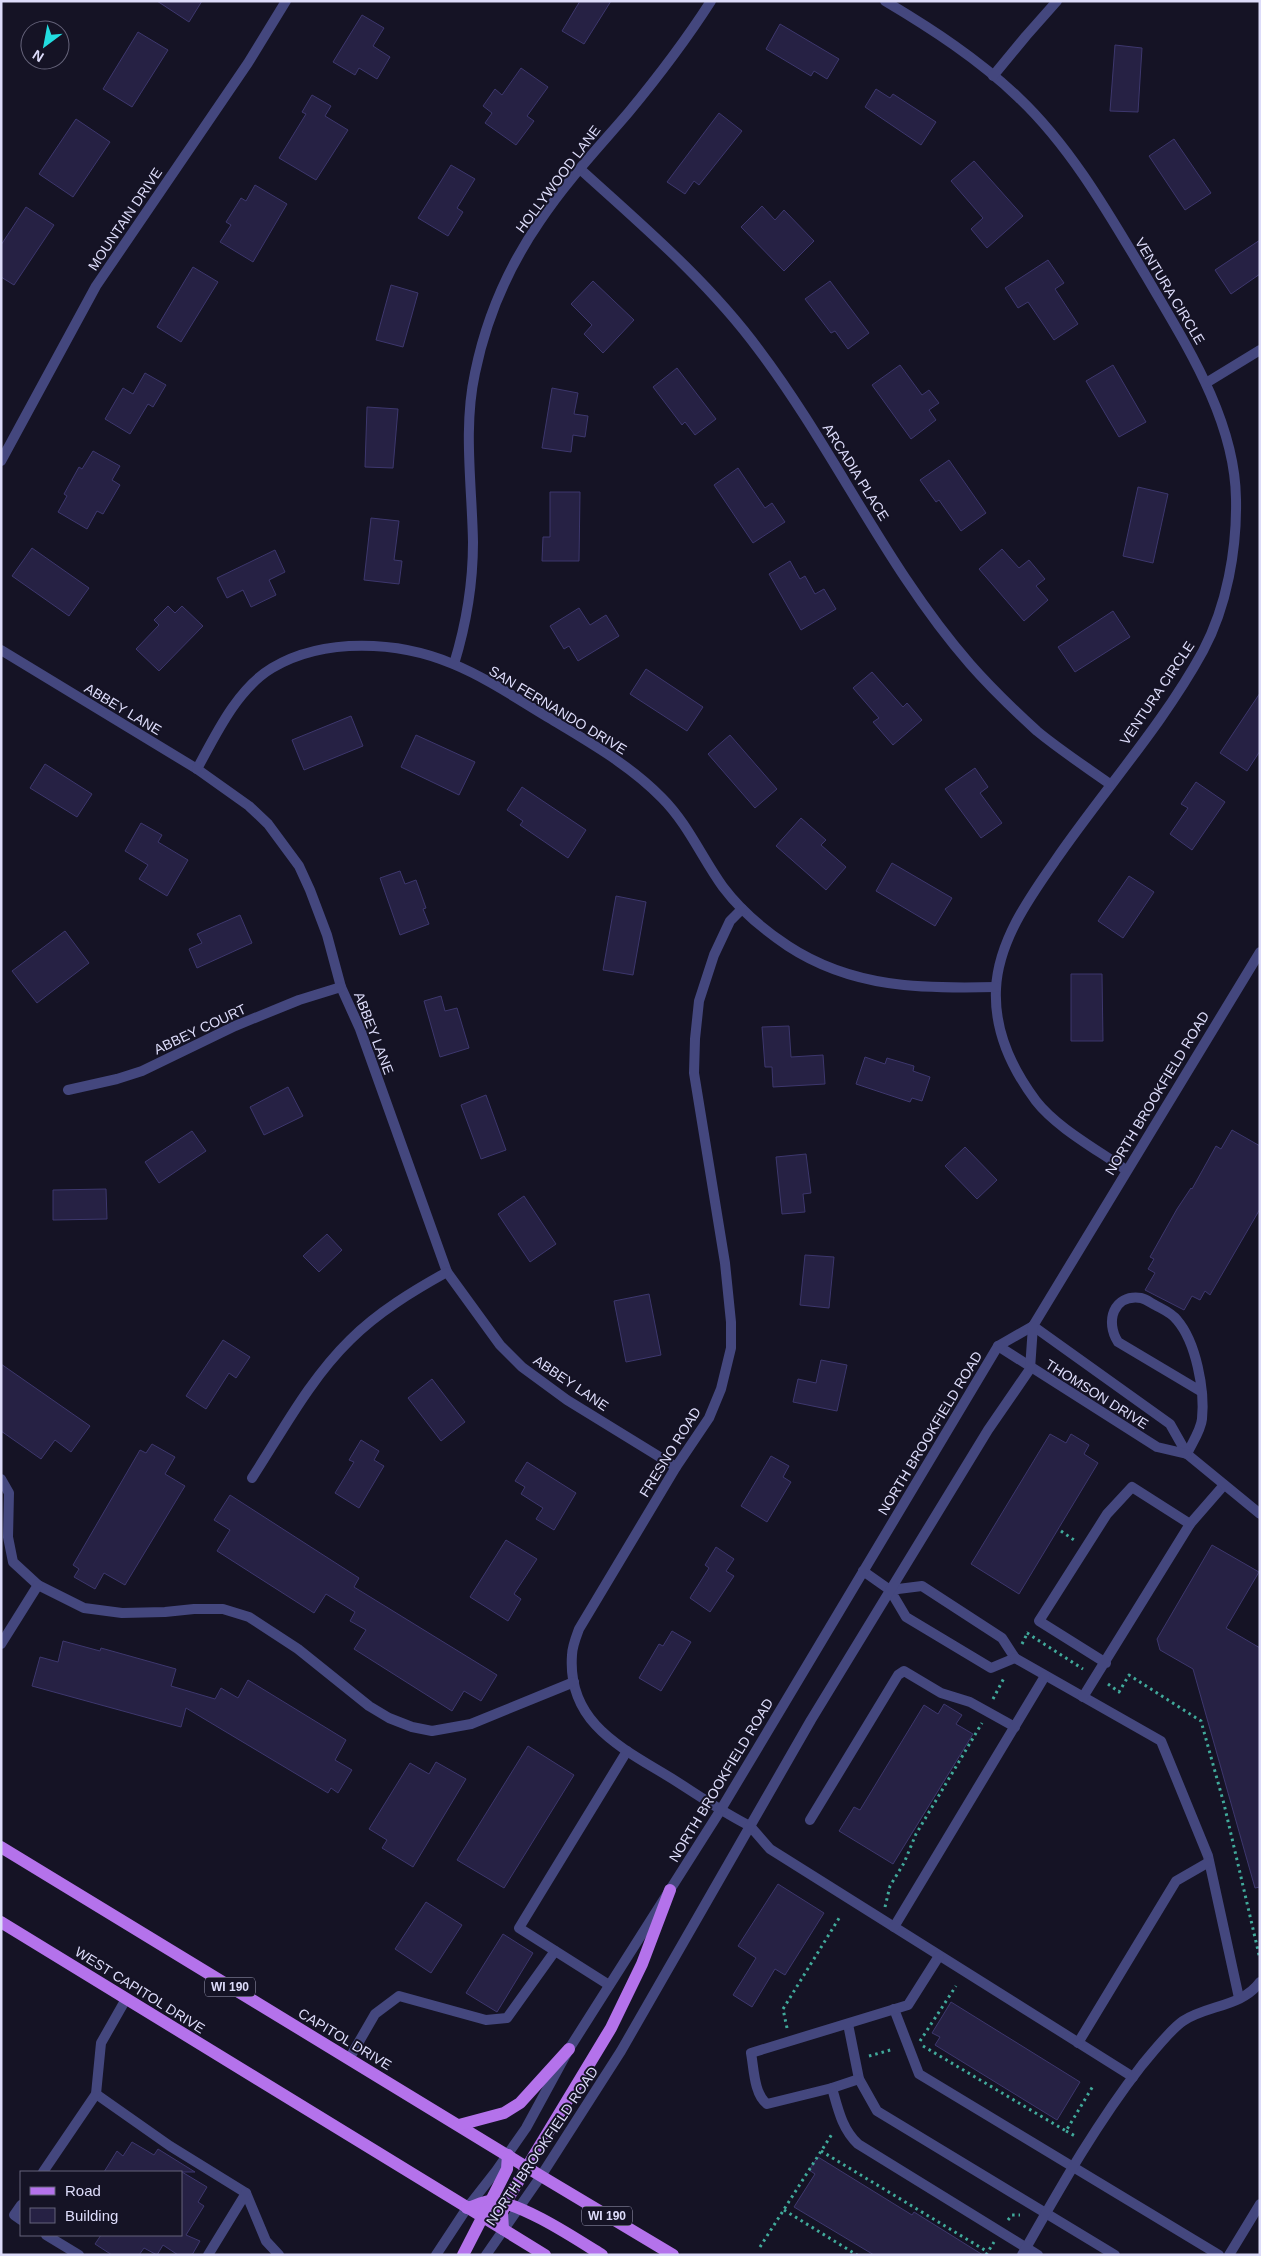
<svg xmlns="http://www.w3.org/2000/svg" width="1261" height="2256" viewBox="0 0 1261 2256" font-family="Arial,sans-serif">
	<rect width="100%" height="100%" fill="#151325"/>
	<g fill="#262144" stroke="#3d376d">
		<path d="M 157,1 L 202,1 L 189,22 Z"/>
		<path d="M 580,1 L 611,1 L 584,44 L 562,31 Z"/>
		<path d="M 362,15 L 384,28 L 373,46 L 390,57 L 377,79 L 359,68 L 355,75 L 333,62 Z"/>
		<path d="M 780,24 L 839,59 L 827,79 L 814,71 L 811,76 L 766,49 Z"/>
		<path d="M 138,32 L 168,50 L 132,107 L 103,89 Z"/>
		<path d="M 1115,45 L 1142,48 L 1138,112 L 1110,111 Z"/>
		<path d="M 521,68 L 548,87 L 527,116 L 534,121 L 516,145 L 485,123 L 492,113 L 483,106 L 495,89 L 502,95 Z"/>
		<path d="M 876,89 L 890,98 L 893,94 L 936,122 L 921,145 L 865,107 Z"/>
		<path d="M 312,95 L 331,106 L 325,116 L 348,130 L 316,180 L 279,158 L 306,114 L 302,112 Z"/>
		<path d="M 719,113 L 742,131 L 699,185 L 694,181 L 685,194 L 667,182 Z"/>
		<path d="M 76,119 L 110,142 L 73,197 L 39,174 Z"/>
		<path d="M 1174,139 L 1211,193 L 1185,210 L 1149,156 Z"/>
		<path d="M 974,161 L 1023,216 L 987,248 L 971,229 L 983,218 L 951,181 Z"/>
		<path d="M 451,165 L 475,179 L 457,208 L 463,212 L 448,236 L 418,218 Z"/>
		<path d="M 255,185 L 287,204 L 253,262 L 220,242 L 231,225 L 226,222 L 241,198 L 246,201 Z"/>
		<path d="M 762,206 L 775,220 L 784,210 L 814,241 L 784,271 L 741,227 Z"/>
		<path d="M 26,207 L 54,225 L 14,285 L 1,277 L 1,245 Z"/>
		<path d="M 1260,240 L 1260,274 L 1231,294 L 1215,270 Z"/>
		<path d="M 1048,260 L 1064,283 L 1055,289 L 1078,324 L 1054,340 L 1028,302 L 1018,308 L 1005,288 Z"/>
		<path d="M 193,267 L 218,282 L 181,342 L 157,327 Z"/>
		<path d="M 593,281 L 634,320 L 603,353 L 584,334 L 592,325 L 571,304 Z"/>
		<path d="M 830,281 L 869,333 L 848,349 L 835,331 L 831,333 L 805,299 Z"/>
		<path d="M 391,285 L 418,293 L 403,347 L 376,340 Z"/>
		<path d="M 900,365 L 922,395 L 929,390 L 939,403 L 929,410 L 936,420 L 911,439 L 872,385 Z"/>
		<path d="M 1113,365 L 1146,422 L 1119,437 L 1086,381 Z"/>
		<path d="M 677,368 L 716,419 L 695,435 L 685,422 L 682,425 L 653,387 Z"/>
		<path d="M 145,373 L 166,385 L 153,407 L 148,404 L 130,434 L 105,419 L 123,388 L 133,394 Z"/>
		<path d="M 552,388 L 578,393 L 574,414 L 588,416 L 585,437 L 573,435 L 571,452 L 542,448 Z"/>
		<path d="M 367,407 L 398,409 L 393,468 L 365,467 Z"/>
		<path d="M 93,451 L 120,466 L 112,480 L 120,485 L 103,514 L 97,511 L 87,529 L 58,512 L 67,496 L 64,494 L 79,467 L 82,469 Z"/>
		<path d="M 949,460 L 986,513 L 961,531 L 939,500 L 936,502 L 920,480 Z"/>
		<path d="M 738,468 L 765,508 L 772,503 L 785,522 L 753,543 L 714,485 Z"/>
		<path d="M 1138,487 L 1168,494 L 1153,563 L 1123,556 Z"/>
		<path d="M 550,492 L 580,492 L 579,561 L 542,561 L 543,537 L 550,537 Z"/>
		<path d="M 371,518 L 399,521 L 394,560 L 402,561 L 399,584 L 364,580 Z"/>
		<path d="M 32,548 L 89,588 L 69,616 L 12,576 Z"/>
		<path d="M 1002,549 L 1019,568 L 1029,560 L 1045,579 L 1036,586 L 1048,600 L 1024,621 L 979,569 Z"/>
		<path d="M 275,550 L 285,572 L 269,580 L 276,595 L 251,607 L 243,590 L 227,598 L 217,578 Z"/>
		<path d="M 790,561 L 800,579 L 805,576 L 815,594 L 824,589 L 836,609 L 801,630 L 769,574 Z"/>
		<path d="M 168,606 L 175,613 L 182,606 L 203,626 L 159,671 L 136,649 L 159,625 L 154,620 Z"/>
		<path d="M 579,608 L 590,625 L 606,615 L 619,636 L 578,661 L 569,646 L 564,649 L 550,626 Z"/>
		<path d="M 1113,611 L 1130,637 L 1075,672 L 1058,647 Z"/>
		<path d="M 646,669 L 703,707 L 687,731 L 630,694 Z"/>
		<path d="M 872,672 L 903,707 L 907,703 L 922,720 L 893,745 L 873,722 L 879,718 L 853,688 Z"/>
		<path d="M 1260,693 L 1260,751 L 1247,771 L 1220,753 Z"/>
		<path d="M 351,716 L 363,746 L 304,770 L 292,740 Z"/>
		<path d="M 416,735 L 475,762 L 459,795 L 401,767 Z"/>
		<path d="M 730,735 L 777,789 L 755,808 L 708,754 Z"/>
		<path d="M 45,764 L 92,794 L 77,817 L 30,788 Z"/>
		<path d="M 975,768 L 988,787 L 980,793 L 1002,823 L 981,838 L 945,789 Z"/>
		<path d="M 1196,782 L 1225,802 L 1192,850 L 1170,834 L 1188,808 L 1181,804 Z"/>
		<path d="M 522,787 L 586,830 L 568,858 L 520,825 L 523,821 L 507,810 Z"/>
		<path d="M 801,818 L 826,840 L 821,845 L 846,867 L 826,890 L 776,846 Z"/>
		<path d="M 141,823 L 162,835 L 158,842 L 188,860 L 167,896 L 139,879 L 148,865 L 125,851 Z"/>
		<path d="M 892,863 L 952,898 L 935,926 L 876,891 Z"/>
		<path d="M 400,871 L 405,884 L 416,880 L 426,908 L 423,909 L 429,924 L 400,935 L 380,878 Z"/>
		<path d="M 1129,876 L 1154,892 L 1123,938 L 1098,921 Z"/>
		<path d="M 616,896 L 646,902 L 633,975 L 603,970 Z"/>
		<path d="M 240,915 L 252,943 L 197,968 L 189,949 L 202,943 L 197,934 Z"/>
		<path d="M 65,931 L 89,963 L 37,1003 L 12,971 Z"/>
		<path d="M 1071,974 L 1102,974 L 1103,1041 L 1071,1041 Z"/>
		<path d="M 441,996 L 445,1011 L 457,1008 L 469,1048 L 440,1057 L 424,1001 Z"/>
		<path d="M 789,1026 L 791,1057 L 823,1055 L 825,1084 L 773,1087 L 772,1067 L 765,1067 L 762,1027 Z"/>
		<path d="M 865,1057 L 885,1064 L 887,1058 L 914,1066 L 913,1071 L 930,1077 L 922,1101 L 912,1098 L 910,1102 L 856,1084 Z"/>
		<path d="M 288,1087 L 303,1116 L 264,1135 L 250,1107 Z"/>
		<path d="M 486,1095 L 506,1150 L 481,1159 L 461,1105 Z"/>
		<path d="M 1232,1130 L 1260,1146 L 1260,1209 L 1210,1295 L 1205,1291 L 1200,1300 L 1192,1296 L 1184,1310 L 1145,1290 L 1155,1273 L 1148,1269 L 1154,1259 L 1150,1257 L 1177,1209 L 1191,1188 L 1192,1189 L 1216,1146 L 1221,1149 Z"/>
		<path d="M 192,1131 L 206,1151 L 159,1183 L 145,1162 Z"/>
		<path d="M 965,1147 L 997,1180 L 977,1199 L 945,1166 Z"/>
		<path d="M 806,1154 L 811,1193 L 803,1194 L 805,1212 L 782,1214 L 776,1157 Z"/>
		<path d="M 106,1189 L 107,1219 L 53,1220 L 53,1190 Z"/>
		<path d="M 524,1196 L 556,1244 L 530,1262 L 498,1214 Z"/>
		<path d="M 327,1234 L 342,1250 L 319,1272 L 303,1256 Z"/>
		<path d="M 805,1255 L 834,1257 L 829,1308 L 800,1305 Z"/>
		<path d="M 649,1294 L 661,1355 L 626,1362 L 614,1301 Z"/>
		<path d="M 223,1340 L 250,1357 L 236,1378 L 229,1373 L 206,1409 L 186,1396 Z"/>
		<path d="M 821,1360 L 847,1365 L 837,1411 L 793,1402 L 798,1379 L 816,1383 Z"/>
		<path d="M 1,1364 L 90,1426 L 71,1452 L 55,1440 L 41,1459 L 1,1431 Z"/>
		<path d="M 432,1379 L 465,1422 L 441,1441 L 408,1398 Z"/>
		<path d="M 1050,1434 L 1066,1443 L 1071,1434 L 1089,1445 L 1084,1454 L 1098,1463 L 1019,1594 L 971,1564 Z"/>
		<path d="M 361,1440 L 379,1451 L 374,1460 L 384,1466 L 359,1508 L 335,1493 L 354,1462 L 349,1460 Z"/>
		<path d="M 152,1444 L 175,1457 L 165,1474 L 185,1486 L 125,1585 L 104,1573 L 95,1589 L 74,1577 L 79,1569 L 73,1565 L 140,1450 L 146,1453 Z"/>
		<path d="M 771,1456 L 789,1466 L 783,1477 L 791,1482 L 767,1522 L 741,1506 Z"/>
		<path d="M 527,1462 L 576,1493 L 554,1530 L 536,1519 L 543,1508 L 521,1494 L 525,1487 L 515,1481 Z"/>
		<path d="M 230,1495 L 359,1578 L 354,1587 L 497,1675 L 481,1701 L 464,1691 L 452,1711 L 354,1649 L 366,1630 L 350,1621 L 355,1612 L 326,1594 L 314,1613 L 217,1551 L 230,1530 L 214,1520 Z"/>
		<path d="M 506,1540 L 537,1559 L 514,1594 L 521,1599 L 508,1621 L 470,1597 Z"/>
		<path d="M 1212,1545 L 1259,1572 L 1226,1628 L 1260,1648 L 1260,1887 L 1255,1888 L 1193,1669 L 1160,1650 L 1157,1639 Z"/>
		<path d="M 716,1547 L 734,1559 L 726,1571 L 734,1576 L 710,1612 L 690,1598 L 709,1568 L 705,1565 Z"/>
		<path d="M 672,1631 L 691,1642 L 661,1691 L 639,1678 L 659,1644 L 663,1646 Z"/>
		<path d="M 63,1641 L 100,1651 L 101,1648 L 176,1669 L 171,1686 L 215,1699 L 221,1688 L 238,1698 L 248,1680 L 346,1740 L 335,1760 L 352,1770 L 338,1793 L 331,1788 L 328,1793 L 186,1708 L 181,1727 L 32,1686 L 40,1657 L 58,1662 Z"/>
		<path d="M 944,1704 L 962,1715 L 956,1724 L 973,1734 L 893,1864 L 839,1831 L 854,1807 L 860,1810 L 924,1705 L 938,1714 Z"/>
		<path d="M 528,1746 L 574,1775 L 504,1888 L 457,1860 Z"/>
		<path d="M 436,1762 L 466,1779 L 413,1867 L 382,1848 L 387,1840 L 369,1829 L 410,1763 L 429,1774 Z"/>
		<path d="M 778,1884 L 824,1913 L 785,1975 L 775,1969 L 752,2007 L 733,1995 L 756,1958 L 738,1946 Z"/>
		<path d="M 426,1902 L 462,1925 L 431,1973 L 395,1949 Z"/>
		<path d="M 503,1934 L 533,1953 L 497,2012 L 466,1993 Z"/>
		<path d="M 951,2002 L 1080,2082 L 1057,2120 L 935,2045 L 940,2037 L 932,2033 Z"/>
		<path d="M 132,2142 L 154,2155 L 158,2149 L 195,2172 L 182,2172 L 207,2187 L 198,2202 L 204,2206 L 186,2235 L 200,2241 L 192,2255 L 178,2255 L 163,2245 L 157,2255 L 144,2248 L 139,2255 L 112,2255 L 95,2244 L 101,2235 L 181,2235 L 181,2172 L 104,2172 L 117,2151 L 123,2156 Z"/>
		<path d="M 818,2157 L 912,2215 L 914,2212 L 983,2255 L 874,2255 L 794,2207 L 815,2174 L 809,2170 Z"/>
	</g>
	<g fill="none" stroke-linecap="round" stroke-linejoin="round">
		<g stroke="#41aa9b" stroke-width="3" stroke-dasharray="2.5 4" stroke-linecap="butt">
			<path d="M 1061,1531 L 1074,1540"/>
			<path d="M 1027,1633 L 1083,1669"/>
			<path d="M 1022,1644 L 1028,1632"/>
			<path d="M 1108,1684 L 1119,1692 L 1129,1675 L 1201,1721 L 1224,1804 L 1260,1959"/>
			<path d="M 993,1699 L 1004,1678"/>
			<path d="M 885,1907 L 890,1886 L 904,1863 L 916,1834 L 982,1723"/>
			<path d="M 787,2028 L 783,2009 L 841,1915"/>
			<path d="M 920,2041 L 956,1986"/>
			<path d="M 923,2046 L 1066,2131 L 1093,2086"/>
			<path d="M 869,2056 L 894,2049"/>
			<path d="M 1066,2131 L 1077,2137"/>
			<path d="M 821,2151 L 988,2252"/>
			<path d="M 784,2210 L 857,2255"/>
			<path d="M 1008,2220 L 1012,2215 L 1020,2215"/>
			<path d="M 760,2247 L 832,2134"/>
			<path d="M 986,2255 L 994,2242"/>
		</g>
		<g stroke="#44477e" stroke-width="10">
			<path d="M 1187,1454 C 1192,1443 1201,1430 1202,1419 C 1205,1390 1196,1342 1177,1320 C 1172,1313 1162,1309 1155,1305 C 1151,1303 1146,1299 1141,1298 C 1113,1294 1105,1322 1118,1342 L 1202,1392"/>
			<path d="M 863,1571 L 890,1590 L 906,1617 L 991,1668 L 1015,1658 L 1002,1638 L 922,1586 L 890,1590"/>
			<path d="M 1015,1658 L 1161,1741 L 1208,1856 L 1239,1998"/>
			<path d="M 1106,1663 L 1039,1621 L 1107,1514 L 1132,1487 L 1190,1524"/>
			<path d="M 1083,1697 L 1190,1524 L 1224,1485"/>
			<path d="M 810,1820 L 898,1675 L 904,1671 L 941,1693 L 970,1702 L 1015,1727"/>
			<path d="M 750,1826 L 770,1849 L 1133,2077"/>
			<path d="M 894,1927 L 1045,1676"/>
			<path d="M 609,1985 L 519,1928 L 627,1751"/>
			<path d="M 894,2009 L 919,2074 L 1219,2255"/>
			<path d="M 848,2024 L 859,2079 L 877,2111 L 1115,2255"/>
			<path d="M 1078,2043 L 1176,1881 L 1209,1862"/>
			<path d="M 349,2059 L 375,2014 L 399,1996 L 486,2020 L 507,2018 L 555,1951"/>
			<path d="M 859,2079 L 832,2088 C 838,2109 842,2129 858,2144 L 1038,2255"/>
			<path d="M 832,2088 L 767,2104 C 754,2094 754,2069 751,2053 L 908,2005 L 939,1956"/>
			<path d="M 96,2094 L 170,2146 L 246,2193 L 266,2241 L 279,2255"/>
			<path d="M 43,2172 L 96,2094 L 101,2043 L 126,1999"/>
			<path d="M 21,2205 L 14,2215 L 21,2220"/>
			<path d="M 46,2235 L 79,2255"/>
			<path d="M 208,2255 L 246,2193"/>
			<path d="M 1022,2255 C 1059,2190 1096,2124 1142,2065 C 1152,2053 1171,2029 1183,2021 C 1207,2005 1242,2007 1260,1982"/>
			<path d="M 1229,2255 L 1260,2204"/>
		</g>
		<g stroke="#44477e" stroke-width="10">
			<path d="M 885,1 C 932,29 978,59 1018,97 C 1071,147 1109,214 1146,276 C 1185,343 1235,419 1236,499 C 1237,549 1227,606 1203,651 C 1162,726 1103,791 1055,861 C 1029,898 998,942 996,989 C 994,1030 1012,1069 1036,1101 C 1057,1128 1098,1150 1126,1170"/>
			<path d="M 993,76 L 1026,36 L 1057,1"/>
			<path d="M 580,169 C 643,226 709,282 759,350 C 835,451 887,569 970,664 C 991,688 1014,710 1037,731 C 1060,750 1086,767 1110,784"/>
			<path d="M 1206,383 L 1260,350"/>
			<path d="M 1,461 L 96,286 L 248,63 L 286,1"/>
			<path d="M 1,650 L 197,769 L 249,806 L 268,824 L 299,866 L 310,890 L 327,935 L 341,987 L 360,1029 L 447,1272 L 500,1345 L 522,1367 L 567,1400 L 676,1467"/>
			<path d="M 454,664 C 466,625 473,583 473,542 C 472,486 463,428 475,373 C 486,319 509,266 540,221 C 565,183 598,148 628,113 C 657,78 686,40 711,1"/>
			<path d="M 197,769 C 216,734 237,689 272,668 C 324,637 399,641 453,664 C 487,678 519,700 551,719 C 590,743 630,765 662,798 C 688,824 702,858 723,887 C 741,911 764,930 788,946 C 852,988 922,989 996,987"/>
			<path d="M 742,909 L 730,921 L 714,955 L 699,1001 L 695,1039 L 694,1073 L 725,1263 L 731,1322 L 731,1348 L 721,1389 L 709,1418 L 676,1467 L 579,1629 C 576,1637 572,1647 572,1655 C 567,1723 622,1748 671,1778 C 698,1795 722,1812 750,1826"/>
			<path d="M 68,1090 L 117,1079 L 142,1071 L 235,1026 L 299,1000 L 341,987"/>
			<path d="M 1033,1326 L 1170,1424 L 1187,1454 L 1260,1514"/>
			<path d="M 998,1346 L 1157,1447 L 1187,1454"/>
			<path d="M 252,1478 C 282,1432 310,1379 350,1340 C 378,1312 413,1291 447,1272"/>
			<path d="M 1,1479 L 9,1493 L 8,1537 L 13,1562 L 38,1585 L 84,1608 L 122,1613 L 165,1612 L 194,1609 L 223,1609 L 249,1617 L 298,1649 L 369,1706 L 389,1718 L 412,1727 L 432,1731 L 471,1724 L 574,1682"/>
			<path d="M 1,1644 L 38,1585"/>
		</g>
		<g stroke="#44477e" stroke-width="10">
			<path d="M 436,2255 L 467,2208 L 496,2171 L 526,2128 L 569,2049 L 720,1811 L 998,1346 L 1033,1326"/>
			<path d="M 486,2255 L 541,2176 L 621,2051 L 811,1720 L 988,1430 L 1030,1369 L 1033,1326 L 1260,952"/>
		</g>
		<g stroke="#b472eb" stroke-width="12">
			<path d="M 1,1847 L 541,2176 L 673,2255"/>
			<path d="M 1,1922 L 545,2255"/>
			<path d="M 459,2125 L 504,2113 L 520,2103 L 569,2049"/>
			<path d="M 467,2208 C 474,2206 483,2202 490,2201 C 518,2200 578,2240 602,2255"/>
			<path d="M 503,2229 L 502,2212 L 509,2197 L 611,2028 L 642,1964 L 670,1890"/>
			<path d="M 463,2255 L 501,2181 L 507,2169 L 508,2155"/>
		</g>
	</g>
	<g text-anchor="middle" stroke-width="4" stroke-linejoin="round" paint-order="stroke">
		<g fill="#151325" stroke="#a1a0ba" stroke-width="1">
			<rect x="205" y="1977.5" width="50" height="19" rx="4"/>
			<rect x="582" y="2206.5" width="50" height="19" rx="4"/>
		</g>
		<g font-size="12" font-weight="bold" fill="#dddcfa">
			<text x="230" y="1991">WI 190</text>
			<text x="607" y="2220">WI 190</text>
		</g>
		<g font-size="14" fill="#dddcfa" stroke="#151325">
			<text transform="translate(558 179) rotate(-53)" y="5">HOLLYWOOD LANE</text>
			<text transform="translate(125 219) rotate(-56)" y="5">MOUNTAIN DRIVE</text>
			<text transform="translate(1170 291) rotate(59)" y="5">VENTURA CIRCLE</text>
			<text transform="translate(856 472) rotate(58)" y="5">ARCADIA PLACE</text>
			<text transform="translate(1157 693) rotate(-56)" y="5">VENTURA CIRCLE</text>
			<text transform="translate(123 709) rotate(31)" y="5">ABBEY LANE</text>
			<text transform="translate(558 710) rotate(31)" y="5">SAN FERNANDO DRIVE</text>
			<text transform="translate(200 1029) rotate(-25)" y="5">ABBEY COURT</text>
			<text transform="translate(374 1033) rotate(69)" y="5">ABBEY LANE</text>
			<text transform="translate(1157 1093) rotate(-59)" y="5">NORTH BROOKFIELD ROAD</text>
			<text transform="translate(571 1383) rotate(34)" y="5">ABBEY LANE</text>
			<text transform="translate(1097 1394) rotate(32)" y="5">THOMSON DRIVE</text>
			<text transform="translate(930 1433) rotate(-59)" y="5">NORTH BROOKFIELD ROAD</text>
			<text transform="translate(670 1452) rotate(-58)" y="5">FRESNO ROAD</text>
			<text transform="translate(721 1780) rotate(-59)" y="5">NORTH BROOKFIELD ROAD</text>
			<text transform="translate(140 1990) rotate(32)" y="5">WEST CAPITOL DRIVE</text>
			<text transform="translate(345 2039) rotate(31)" y="5">CAPITOL DRIVE</text>
			<text transform="translate(542 2146) rotate(-56)" y="5">NORTH BROOKFIELD ROAD</text>
		</g>
	</g>
	<rect width="1261" height="2256" fill="none" stroke="#dddcfa" stroke-width="5"/>
	<rect x="20" y="2171" width="162" height="65" fill="#151325" stroke="#65637a"/>
	<rect x="30" y="2187" width="25" height="8" fill="#b472eb" stroke="#65637a"/>
	<text x="65" y="2196" font-size="15" fill="#dddcfa">Road</text>
	<rect x="30" y="2208" width="25" height="15" fill="#262144" stroke="#65637a"/>
	<text x="65" y="2221" font-size="15" fill="#dddcfa">Building</text>
	<g transform="translate(45 45) rotate(212)"><circle r="24" fill="#151325" stroke="#65637a"/>
	<path d="M0-4L9 19L0 12L-9 19Z" fill="#22dde0"/>
	<text y="-8" font-size="14" font-weight="bold" text-anchor="middle" fill="#dddcfa">N</text>
	</g>
</svg>
